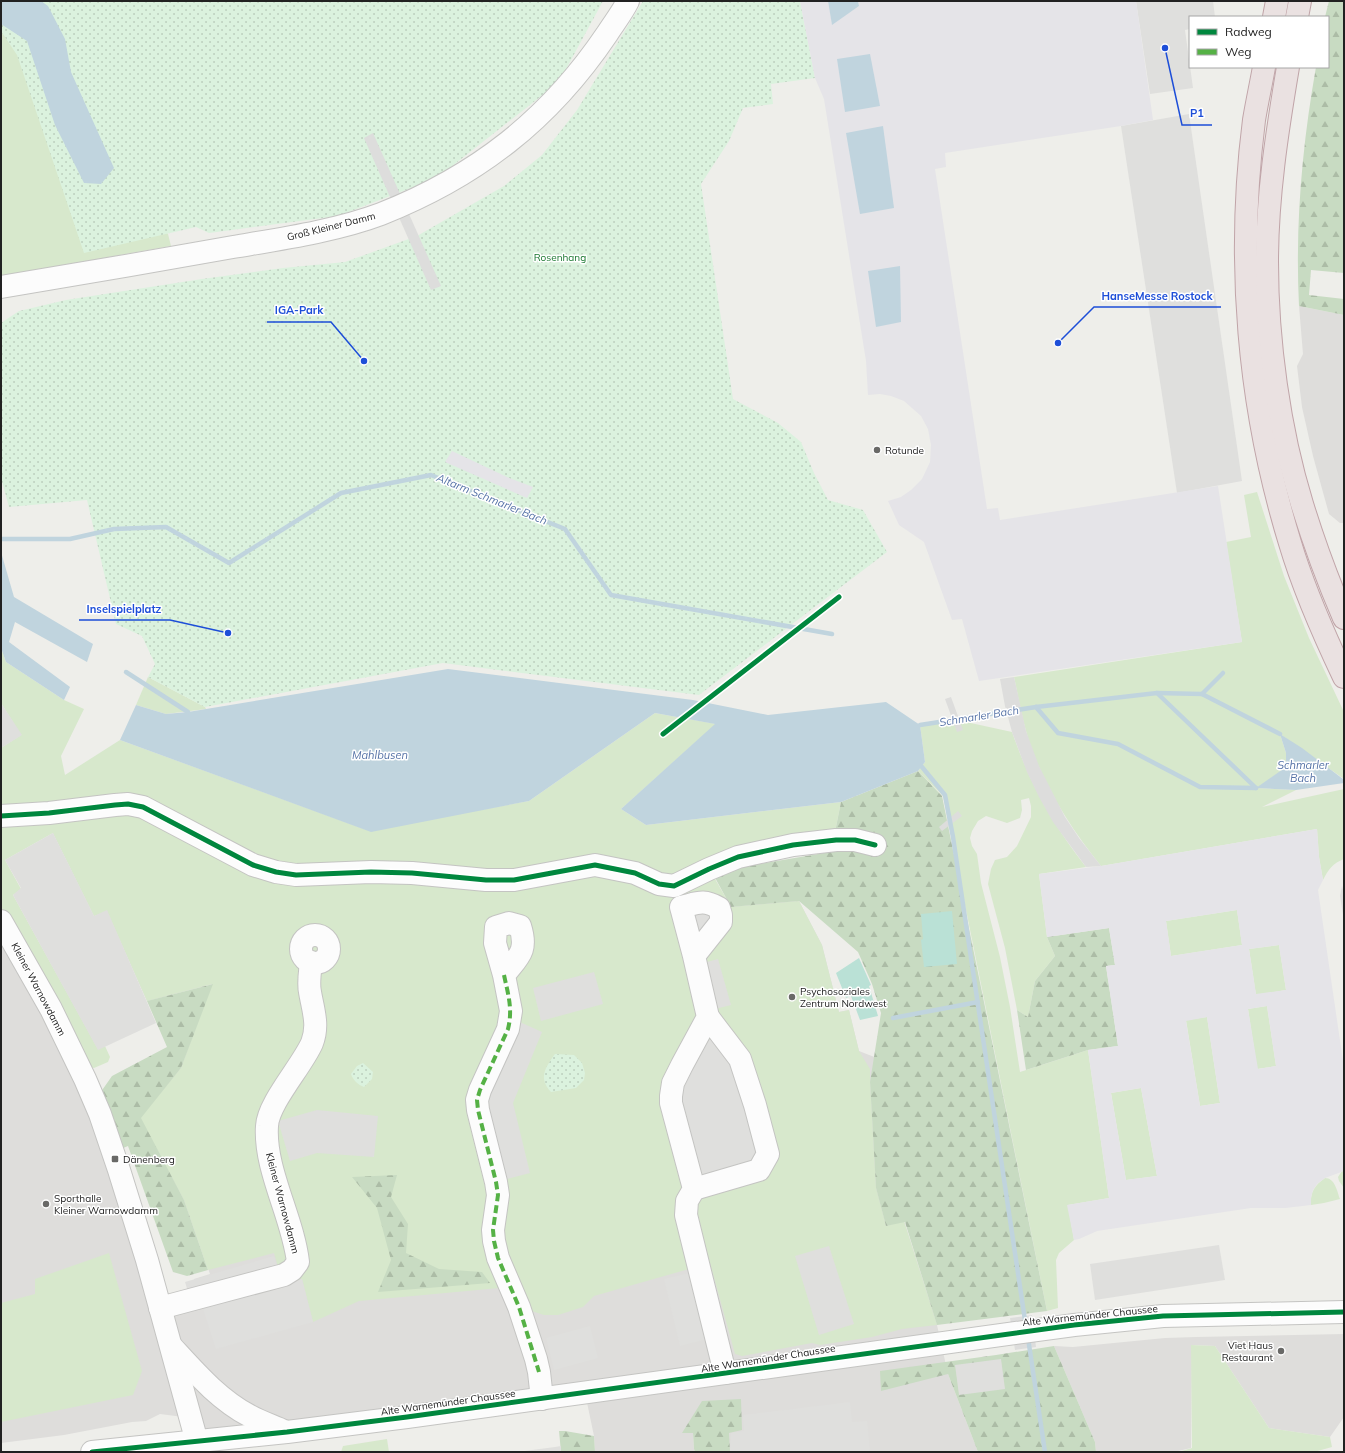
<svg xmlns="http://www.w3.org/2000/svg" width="1345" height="1453" viewBox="0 0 1345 1453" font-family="Mulish,sans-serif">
	<defs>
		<pattern id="forest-firs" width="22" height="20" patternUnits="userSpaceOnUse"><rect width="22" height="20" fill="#c8dbc2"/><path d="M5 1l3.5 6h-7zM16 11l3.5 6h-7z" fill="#acbca6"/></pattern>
		<pattern id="park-dots" width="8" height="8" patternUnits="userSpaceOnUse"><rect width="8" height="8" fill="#dbf2de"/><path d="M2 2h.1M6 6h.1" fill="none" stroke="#bccfbe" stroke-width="1.8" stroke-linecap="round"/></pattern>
	</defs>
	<rect width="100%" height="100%" fill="#eeeeea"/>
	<g fill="#dedddb">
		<path d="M 1299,306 L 1344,315 L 1344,523 L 1340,523 L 1329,514 L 1313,456 L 1302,407 L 1297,366 L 1303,354 Z"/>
		<path d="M 115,805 L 143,807 L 253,865 L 276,872 L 296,875 L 371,872 L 412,873 L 486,880 L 514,880 L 529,878 L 614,874 L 651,886 L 668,892 L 712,875 L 731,907 L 799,901 L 822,945 L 839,1012 L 849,1010 L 859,1051 L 882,1060 L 870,1082 L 876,1188 L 886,1226 L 904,1221 L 937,1325 L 948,1374 L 978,1452 L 704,1452 L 697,1432 L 689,1433 L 693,1433 L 694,1449 L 695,1452 L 595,1452 L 594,1436 L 585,1393 L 407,1417 L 287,1432 L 197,1442 L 191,1418 L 160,1414 L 146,1421 L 132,1422 L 64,1435 L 1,1443 L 1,921 L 51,1009 L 85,1079 L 119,1170 L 147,1260 L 160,1307 L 200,1298 L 194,1279 L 210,1274 L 184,1200 L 140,1118 L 181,1068 L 212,984 L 147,1001 L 107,911 L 94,916 L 53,833 L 93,817 Z"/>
		<path d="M 1344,1334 L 1344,1417 L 1330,1437 L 1269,1428 L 1215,1346 L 1192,1345 L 1191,1448 L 1174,1452 L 1096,1452 L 1095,1442 L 1054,1346 L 1073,1347 L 1165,1338 L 1196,1337 Z"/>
	</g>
	<g fill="#d7e8cc">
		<path d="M 1,24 L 168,234 L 171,246 L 1,276 Z"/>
		<path d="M 1257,492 L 1284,576 L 1309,638 L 1344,712 L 1344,779 L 1280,734 L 1286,753 L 1286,768 L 1257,788 L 1296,790 L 1262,807 L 1344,789 L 1344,859 C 1333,863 1328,870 1323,880 L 1319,857 L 1317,829 L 1101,866 C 1069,826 1040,781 1026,731 C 1021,713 1018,695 1014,677 L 1242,642 L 1226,542 L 1251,537 L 1244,495 Z"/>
		<path d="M 1,648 L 6,662 L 64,700 L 84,709 L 61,756 L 65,775 L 120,740 L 367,830 L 529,801 L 655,713 L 716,724 L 621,809 L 646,825 L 841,802 L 835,832 L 706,863 L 731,907 L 799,901 L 822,945 L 839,1012 L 849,1010 L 859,1051 L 870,1069 L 870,1082 L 876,1188 L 886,1226 L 904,1221 L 937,1325 L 902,1329 L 872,1337 L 820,1345 L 812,1343 L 742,1356 L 735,1354 L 710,1263 L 594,1296 L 583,1307 L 558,1315 L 544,1315 L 519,1307 L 511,1287 L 359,1301 L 313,1322 L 302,1279 L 283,1285 L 274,1253 L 208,1270 L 184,1200 L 140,1118 L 181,1068 L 212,984 L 147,1001 L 107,911 L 94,916 L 53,833 L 5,860 L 21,889 L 13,895 L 98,1049 L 105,1046 L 110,1057 L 108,1062 L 94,1068 L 87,1066 L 18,936 L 1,907 L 1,748 L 21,735 L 1,703 Z"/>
		<path d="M 148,677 L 205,707 L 206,709 L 166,714 L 136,705 Z"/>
		<path d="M 957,720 L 1012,732 C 1031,786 1052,823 1086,867 L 1039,874 L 1047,937 L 1055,956 L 1035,981 L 1028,1017 L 1017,1010 L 1005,948 L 988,884 L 991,869 L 995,860 L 1007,857 L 1017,846 L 1031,817 L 1031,806 L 1029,798 L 1021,800 L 1022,810 L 1020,818 L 1007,823 L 986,816 L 978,821 L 972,831 L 970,838 L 972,846 L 977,854 L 981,883 L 1000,957 L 1010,1007 L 1020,1072 L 1088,1050 L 1109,1198 L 1068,1205 L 1074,1240 L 1059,1253 L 1056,1260 L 1058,1308 L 1047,1311 L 943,796 L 918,771 L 925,762 L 920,725 Z"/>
		<path d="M 1237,910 L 1242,945 L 1171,956 L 1166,921 Z"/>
		<path d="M 1279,945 L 1286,990 L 1256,995 L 1249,949 Z"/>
		<path d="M 1267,1006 L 1276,1066 L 1257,1069 L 1248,1009 Z"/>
		<path d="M 1207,1017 L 1220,1103 L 1200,1106 L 1186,1020 Z"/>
		<path d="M 1141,1088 L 1157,1176 L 1126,1180 L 1111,1093 Z"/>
		<path d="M 1342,1171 L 1344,1171 L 1344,1188 L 1339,1181 L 1338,1177 Z"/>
		<path d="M 1325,1178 C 1335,1178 1337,1191 1340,1199 L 1324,1203 L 1311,1205 C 1310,1192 1315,1185 1325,1178 Z"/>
		<path d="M 109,1253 L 142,1371 L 133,1395 L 1,1422 L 1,1303 L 35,1294 L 35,1279 Z"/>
		<path d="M 1191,1345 L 1215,1346 L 1269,1428 L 1330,1437 L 1332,1447 L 1314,1452 L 1178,1452 L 1192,1448 Z"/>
		<path d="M 387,1439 L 389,1452 L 341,1452 L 343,1446 Z"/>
	</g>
	<g fill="url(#forest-firs)">
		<path d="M 1329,1 L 1344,1 L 1344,273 L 1311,270 L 1309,295 L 1344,299 L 1344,315 L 1299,306 C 1295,226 1302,146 1316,67 L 1328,67 L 1328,17 L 1325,17 Z"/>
		<path d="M 918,771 L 942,796 L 1047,1311 L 937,1325 L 905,1222 L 886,1226 L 876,1188 L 870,1082 L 881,1013 L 872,984 L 858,952 L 799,901 L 731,907 L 713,874 L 741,867 L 836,851 L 835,832 L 841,802 Z"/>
		<path d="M 1109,928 L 1115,965 L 1106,966 L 1118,1046 L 1088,1050 L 1026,1070 L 1017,1010 L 1028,1017 L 1035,981 L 1055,956 L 1047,937 Z"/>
		<path d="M 213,984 L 181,1068 L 141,1118 L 184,1200 L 208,1270 L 187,1276 L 173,1272 L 128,1146 L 121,1149 L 98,1096 L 112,1076 L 167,1047 L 147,1001 Z"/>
		<path d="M 397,1175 L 391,1197 L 408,1224 L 406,1253 L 439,1269 L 482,1272 L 490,1283 L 378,1292 L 391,1260 L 377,1208 L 352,1177 Z"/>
		<path d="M 1054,1346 L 1095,1442 L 1096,1452 L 978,1452 L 948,1374 L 881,1391 L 880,1371 L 996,1355 Z"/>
		<path d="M 741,1399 L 742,1430 L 729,1433 L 730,1452 L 695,1452 L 694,1449 L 693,1433 L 682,1433 L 702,1401 Z"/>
		<path d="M 559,1431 L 565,1431 L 594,1436 L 595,1452 L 561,1452 Z"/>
	</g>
	<g fill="url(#park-dots)">
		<path d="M 1,1 L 603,1 L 559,82 L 437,178 L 338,216 L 209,233 L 196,227 L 84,253 L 17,55 L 1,31 Z"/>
		<path d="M 643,1 L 800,1 L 815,78 L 771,84 L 773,104 L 743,108 L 729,141 L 701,184 L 733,399 L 778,423 L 801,442 L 814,473 L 828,500 L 863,510 L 887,552 L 699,695 L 443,663 L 205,707 L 148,677 L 155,664 L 142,636 L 116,624 L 87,500 L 9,507 L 1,478 L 1,323 L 19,311 L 66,300 L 202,279 L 283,268 L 345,262 L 417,236 L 504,186 L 542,155 L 577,110 Z"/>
		<path d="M 555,1054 L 574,1055 L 582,1063 L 585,1073 L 584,1080 L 576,1088 L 551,1092 C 538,1078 545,1068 555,1054 Z"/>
		<path d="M 363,1063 L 373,1072 L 372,1079 L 364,1087 C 358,1085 353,1080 351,1074 L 357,1066 Z"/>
	</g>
	<g fill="#bae1d6">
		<path d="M 952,911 L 957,964 L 924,967 L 921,940 L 923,939 L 921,914 Z"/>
		<path d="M 859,958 L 871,985 L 869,986 L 878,1016 L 860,1020 L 851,996 L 846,998 L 836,973 Z"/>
	</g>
	<g fill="#dfdfdd">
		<path d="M 1136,1 L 1213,1 L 1215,17 L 1190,17 L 1190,29 L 1185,30 L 1193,88 L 1150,94 Z"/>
		<path d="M 1189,114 L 1242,481 L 1177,493 L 1121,126 Z"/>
		<path d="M 1,703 L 22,735 L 1,748 Z"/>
		<path d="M 53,833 L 94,916 L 107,910 L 156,1023 L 98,1050 L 13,895 L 21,888 L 5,860 Z"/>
		<path d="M 1342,886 L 1344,893 L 1344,921 L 1340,896 Z"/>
		<path d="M 708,902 L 715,931 L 690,937 L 681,907 Z"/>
		<path d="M 718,959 L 731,1005 L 707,1011 L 696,965 Z"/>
		<path d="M 594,972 L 603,1004 L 541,1021 L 533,988 Z"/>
		<path d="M 511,1018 L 542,1032 L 513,1103 L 530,1173 L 496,1182 L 480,1090 Z"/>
		<path d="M 699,1039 L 722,1040 L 766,1154 L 756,1168 L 697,1184 L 679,1122 L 685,1067 Z"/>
		<path d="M 317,1110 L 378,1116 L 374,1157 L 317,1153 L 290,1161 L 278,1121 Z"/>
		<path d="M 1219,1245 L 1225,1280 L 1095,1300 L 1090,1264 Z"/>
		<path d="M 829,1246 L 854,1324 L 819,1335 L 795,1256 Z"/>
		<path d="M 274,1256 L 283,1285 L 302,1279 L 313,1322 L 216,1349 L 198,1293 L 189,1295 L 185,1282 Z"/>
		<path d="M 690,1273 L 707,1339 L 680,1346 L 664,1279 Z"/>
		<path d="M 590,1326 L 598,1358 L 554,1370 L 546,1338 Z"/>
		<path d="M 1001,1359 L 1005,1389 L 959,1395 L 955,1365 Z"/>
		<path d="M 850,1402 L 852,1422 L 867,1421 L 870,1452 L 730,1452 L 731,1433 L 744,1431 L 743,1415 Z"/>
		<path d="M 561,1446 L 561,1452 L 517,1452 L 555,1447 Z"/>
	</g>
	<g fill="#e5e4e8" fill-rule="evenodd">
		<path d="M 800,1 L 828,1 L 832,24 L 859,6 L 858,1 L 1136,1 L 1153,120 L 1121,126 L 945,153 L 946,167 L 935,169 L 987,509 L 998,508 L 1000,520 L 1218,486 L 1242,642 L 979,681 L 962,619 L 952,620 L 924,542 L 899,525 L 888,501 L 901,497 L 911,490 L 922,479 L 930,462 L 931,445 L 928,429 L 921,416 L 904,401 L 891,396 L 880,394 L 868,395 L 866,361 L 824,99 L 815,78 Z"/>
		<path d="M 452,451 L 507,477 L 533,487 L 527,498 L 445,462 Z"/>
		<path d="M 1317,829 L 1319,857 L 1323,880 L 1318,890 L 1344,1068 L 1344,1171 L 1325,1178 L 1317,1184 L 1313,1190 L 1311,1198 L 1311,1205 L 1285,1208 L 1251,1208 L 1097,1231 L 1079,1239 L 1074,1240 L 1067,1205 L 1109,1198 L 1088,1050 L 1118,1046 L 1106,966 L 1115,965 L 1109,928 L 1047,937 L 1039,874 L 1101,866 ZM 1237,910 L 1242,945 L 1171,956 L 1166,921 ZM 1279,945 L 1286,990 L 1256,994 L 1249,949 ZM 1267,1006 L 1276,1066 L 1258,1069 L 1248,1009 ZM 1207,1017 L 1220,1103 L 1200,1106 L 1186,1021 ZM 1141,1088 L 1157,1176 L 1126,1180 L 1111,1093 Z"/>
	</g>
	<g fill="#c0d4de">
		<path d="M 1,1 L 41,1 L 48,6 L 65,39 L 71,72 L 114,168 L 101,184 L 84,183 L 55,125 L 27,41 L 1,24 Z"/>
		<path d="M 828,1 L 858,1 L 859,6 L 832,25 Z"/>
		<path d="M 870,54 L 880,106 L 845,112 L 837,59 Z"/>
		<path d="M 883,126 L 894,208 L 860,214 L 846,133 Z"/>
		<path d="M 900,266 L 901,322 L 876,327 L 868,271 Z"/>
		<path d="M 1,552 L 14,597 L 93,644 L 87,662 L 15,622 L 9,642 L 70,687 L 64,700 L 6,662 L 1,648 Z"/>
		<path d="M 448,669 L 693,700 L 768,715 L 886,702 L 920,725 L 925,762 L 918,771 L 841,802 L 646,825 L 621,809 L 715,724 L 655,713 L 529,801 L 371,832 L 120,740 L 136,705 L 166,714 L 188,712 Z"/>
		<path d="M 1280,734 L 1302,748 L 1343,779 L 1344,783 L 1296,790 L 1256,788 L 1286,767 L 1286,753 Z"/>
	</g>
	<g fill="#dddddc">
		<path d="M 373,133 L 441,286 L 431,290 L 364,138 Z"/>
		<path d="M 1014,677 L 1026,731 L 1039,766 L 1065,817 L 1079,838 L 1101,866 L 1086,867 L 1053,822 L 1039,797 L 1027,772 L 1012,732 L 1005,706 L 1000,679 Z"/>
		<path d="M 951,697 L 963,730 L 957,732 L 945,699 Z"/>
		<path d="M 958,811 L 962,816 L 942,831 L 939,827 Z"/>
		<path d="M 1032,1315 L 1036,1347 L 1015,1350 L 1010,1318 Z"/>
	</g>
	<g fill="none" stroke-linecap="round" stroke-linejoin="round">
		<g stroke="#c0d4de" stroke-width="4.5">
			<path d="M 1,539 L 70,539 L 114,529 L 166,527 L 229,563 L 341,493 L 431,475 L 565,529 L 611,595 L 832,634"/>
			<path d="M 126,672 L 188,712"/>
			<path d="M 1157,693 L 1202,694 L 1280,734"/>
			<path d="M 1202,694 L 1223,673"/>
			<path d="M 1036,707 L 1058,733 L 1118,744 L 1200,787 L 1256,788"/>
			<path d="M 920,725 L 1036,707 L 1157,693 L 1256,788"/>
			<path d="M 922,767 L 945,795 L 953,837 L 1026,1327"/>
			<path d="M 893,1018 L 978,1002"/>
			<path d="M 1028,1338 L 1045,1452"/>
		</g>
		<defs>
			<g id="minor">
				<path d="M 1,287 C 78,274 156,261 233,247 C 280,239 336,231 381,214 C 477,176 549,120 607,34 C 614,23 622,13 628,1"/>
				<path d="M 1,816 L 49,813 L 115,805 L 128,804 L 143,807 L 253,865 L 276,872 L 296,875 L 371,872 L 412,873 L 486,880 L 514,880 L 595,865 L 635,873 L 659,884 L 674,886 L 709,869 L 738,857 L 793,845 L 836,840 L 855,840 L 875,845"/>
				<path d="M 1,921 L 51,1009 L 85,1079 L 100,1114 L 119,1170 L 147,1260 L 197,1442"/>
				<circle cx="315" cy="949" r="14"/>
				<path d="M 694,956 L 721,922 L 721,915 L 719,908 C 703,899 698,903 681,907 L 694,956 L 708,1017 L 682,1065 L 673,1083 L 671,1096 L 671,1103 L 694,1189 L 687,1201 L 686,1215 L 725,1373"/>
				<path d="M 504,975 C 519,956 528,951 520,926 L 509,923 L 496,927 L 495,943 L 504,975 L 511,1011 L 508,1029 L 480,1090 L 477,1100 L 478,1110 L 496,1182 L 498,1195 L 493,1230 L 494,1241 L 498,1258 L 519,1307 L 536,1359 L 539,1372 L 542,1399"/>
				<path d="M 694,1189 L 759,1170 L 768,1154 L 755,1105 L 740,1059 L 708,1017"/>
				<path d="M 160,1308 L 284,1275 L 292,1270 L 298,1262 C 293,1218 264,1169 267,1126 C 268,1103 302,1066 312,1043 C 319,1025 313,1010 310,992 C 308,983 310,972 311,962"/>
				<path d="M 172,1347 C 195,1372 219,1400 250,1416 C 261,1422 273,1426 284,1431"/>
				<path d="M 92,1452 L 287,1432 L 407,1417 L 1074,1325 L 1163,1316 L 1344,1312"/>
			</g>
			<g id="highway">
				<path d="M 1274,17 L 1277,1"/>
				<path d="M 1297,17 L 1300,1"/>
				<path d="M 1264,67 C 1261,84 1257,102 1254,120 C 1236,261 1248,406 1290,543 C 1303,587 1324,635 1344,677"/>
				<path d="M 1288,67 C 1277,132 1267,197 1267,262 C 1267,341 1279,429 1302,504 C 1314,543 1328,581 1344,618"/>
			</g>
		</defs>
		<use href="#minor" stroke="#c4c4c2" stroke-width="24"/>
		<use href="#highway" stroke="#c0a4a8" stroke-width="24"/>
		<use href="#minor" stroke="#fcfcfc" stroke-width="22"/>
		<use href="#highway" stroke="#eae1e1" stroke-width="22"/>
		<path stroke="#55b145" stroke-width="4" stroke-dasharray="8 4" stroke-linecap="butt" d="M 504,975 C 508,994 513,1009 508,1029 L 480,1090 L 477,1100 L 478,1110 L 496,1182 L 498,1195 L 493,1230 L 494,1241 L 498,1258 L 519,1307 L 539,1372"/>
		<defs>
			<g id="cycleway">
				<path d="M 663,734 L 839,597"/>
				<path d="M 1,816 L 49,813 L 115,805 L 128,804 L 143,807 L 253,865 L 276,872 L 296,875 L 371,872 L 412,873 L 486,880 L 514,880 L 595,865 L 635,873 L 659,884 L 674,886 L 709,869 L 738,857 L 793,845 L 836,840 L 855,840 L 875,845"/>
				<path d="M 92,1452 L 287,1432 L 407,1417 L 1074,1325 L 1163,1316 L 1344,1312"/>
			</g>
		</defs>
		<use href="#cycleway" stroke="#fff" stroke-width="8"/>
		<use href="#cycleway" stroke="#00873e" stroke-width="5"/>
	</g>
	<g fill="#696967" stroke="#fff" stroke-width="1.5">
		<circle cx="877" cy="450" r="4"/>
		<circle cx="792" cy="997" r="4"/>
		<rect x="111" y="1155" width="8" height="8" rx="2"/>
		<circle cx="46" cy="1204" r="4"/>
		<circle cx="1281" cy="1351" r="4"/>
	</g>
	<g text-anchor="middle" stroke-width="3" stroke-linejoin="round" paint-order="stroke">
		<g font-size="10" fill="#212121" stroke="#fff">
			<text transform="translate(331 226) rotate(-14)" y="4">Groß Kleiner Damm</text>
			<text transform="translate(39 989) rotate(62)" y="4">Kleiner Warnowdamm</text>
			<text transform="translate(283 1203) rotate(75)" y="4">Kleiner Warnowdamm</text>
			<text transform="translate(1090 1315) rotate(-6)" y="4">Alte Warnemünder Chaussee</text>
			<text transform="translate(768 1358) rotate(-9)" y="4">Alte Warnemünder Chaussee</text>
			<text transform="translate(448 1402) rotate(-8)" y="4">Alte Warnemünder Chaussee</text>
		</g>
		<g font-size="10" fill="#17762d" stroke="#fff">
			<text x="560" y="261">Rosenhang</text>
		</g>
		<g font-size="10" fill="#212121" stroke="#fff" text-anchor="start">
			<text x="885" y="454">Rotunde</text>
			<text x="800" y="995">Psychosoziales<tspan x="800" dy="12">Zentrum Nordwest</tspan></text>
			<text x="123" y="1163">Dänenberg</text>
			<text x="54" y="1202">Sporthalle<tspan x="54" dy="12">Kleiner Warnowdamm</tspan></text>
			<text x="1273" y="1349" text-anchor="end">Viet Haus<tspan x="1273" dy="12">Restaurant</tspan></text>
		</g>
		<g font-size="11" font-style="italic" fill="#5673a7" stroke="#fff">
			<text transform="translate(492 499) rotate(22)" y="4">Altarm Schmarler Bach</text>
			<text transform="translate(979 716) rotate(-9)" y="4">Schmarler Bach</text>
			<text x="380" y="759">Mahlbusen</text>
			<text x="1303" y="769">Schmarler<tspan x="1303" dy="13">Bach</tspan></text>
		</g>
	</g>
	<path fill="none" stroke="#1d4ed8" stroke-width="1.5" d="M1165 48L1182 125H1212M1058 343L1094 307H1221M364 361L331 322H267M228 633L170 620H79"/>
	<g fill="#1d4ed8" stroke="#fff" stroke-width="1.5">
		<circle cx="1165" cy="48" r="4"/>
		<circle cx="1058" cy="343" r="4"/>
		<circle cx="364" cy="361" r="4"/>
		<circle cx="228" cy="633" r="4"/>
	</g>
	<g font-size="11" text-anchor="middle" font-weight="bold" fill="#1d4ed8" stroke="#fff" stroke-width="3" stroke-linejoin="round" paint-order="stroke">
		<text x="1197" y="117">P1</text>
		<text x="1157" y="300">HanseMesse Rostock</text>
		<text x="299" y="314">IGA-Park</text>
		<text x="124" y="613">Inselspielplatz</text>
	</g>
	<rect width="1345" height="1453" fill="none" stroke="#212121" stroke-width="4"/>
	<rect x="1189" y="16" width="140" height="52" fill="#ffffff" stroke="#a6a6a6"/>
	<rect x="1197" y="29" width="20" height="6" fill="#00873e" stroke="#a6a6a6"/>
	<text x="1225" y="36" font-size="12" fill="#212121">Radweg</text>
	<rect x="1197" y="49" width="20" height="6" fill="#55b145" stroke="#a6a6a6"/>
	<text x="1225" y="56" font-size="12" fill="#212121">Weg</text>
</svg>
